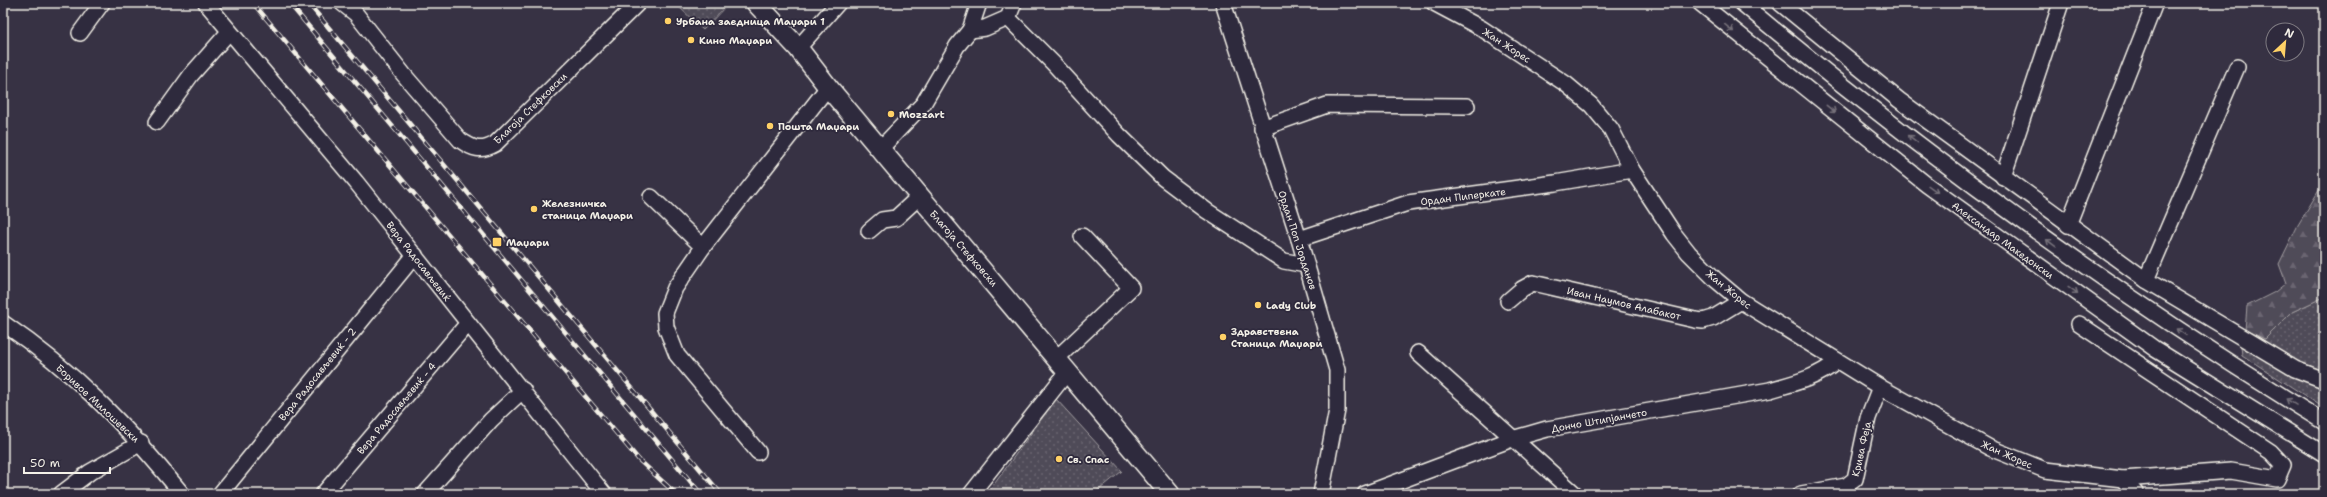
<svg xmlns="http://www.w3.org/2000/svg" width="2327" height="497" viewBox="0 0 2327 497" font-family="'Shantell Sans',sans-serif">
	<defs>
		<pattern id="grass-dots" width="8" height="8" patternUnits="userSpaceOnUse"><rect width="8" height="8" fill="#504b59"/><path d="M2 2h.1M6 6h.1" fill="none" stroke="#6a6571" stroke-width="1.8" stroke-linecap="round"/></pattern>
		<pattern id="forest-firs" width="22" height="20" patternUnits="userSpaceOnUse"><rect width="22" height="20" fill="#504b59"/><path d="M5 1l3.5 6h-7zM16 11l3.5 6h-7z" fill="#6a6571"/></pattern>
	</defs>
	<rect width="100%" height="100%" fill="#373244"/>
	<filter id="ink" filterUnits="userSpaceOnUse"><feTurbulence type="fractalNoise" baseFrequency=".025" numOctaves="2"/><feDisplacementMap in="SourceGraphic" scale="8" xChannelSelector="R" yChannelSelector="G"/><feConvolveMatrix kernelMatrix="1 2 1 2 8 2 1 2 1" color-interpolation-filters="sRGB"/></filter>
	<g filter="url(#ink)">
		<g fill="url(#grass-dots)" stroke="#a29ea0">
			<path d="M 675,3 L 729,3 L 703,30 Z"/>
			<path d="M 2324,297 L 2324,408 L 2242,355 L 2240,338 L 2245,330 L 2265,339 L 2292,312 Z"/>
			<path d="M 1056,399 L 1122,471 L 1094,494 L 987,494 Z"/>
		</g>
		<path fill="url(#forest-firs)" stroke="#a29ea0" d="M 2324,182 L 2324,297 L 2292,312 L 2265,339 L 2245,330 L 2247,306 L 2275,292 L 2286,283 L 2279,264 L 2298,225 Z"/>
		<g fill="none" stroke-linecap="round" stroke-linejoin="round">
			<defs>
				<g id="minor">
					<path d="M 206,3 L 356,182 L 604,494"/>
					<path d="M 342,3 L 356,14 L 404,75 L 460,140 C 473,149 481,152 495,144 L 638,3"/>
					<path d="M 1223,3 L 1299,239 L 1337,370 L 1337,410 L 1321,494"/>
					<path d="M 1434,3 L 1481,28 L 1566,84 L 1591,105 L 1611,129 L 1632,170 L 1674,234 L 1689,253 L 1716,280 L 1741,301 L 1880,387 L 1990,448 L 2045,470 L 2123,479 L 2231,471 L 2277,479 L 2283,465 L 2271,452 L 2079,324"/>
					<path d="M 1700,3 L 1927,185 L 2155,349 L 2324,454"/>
					<path d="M 1742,3 C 1926,157 2120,297 2324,422"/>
					<path d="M 1780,3 L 1899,100 L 2146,280 L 2295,369 L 2324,380"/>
					<path d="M 1008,18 L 1053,63 L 1119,135 L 1163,178 L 1207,211 L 1284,261 L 1306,265"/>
					<path d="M 970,30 L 985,28 L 1008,18 L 1014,3"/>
					<path d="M 80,33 L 102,3"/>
					<path d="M 798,48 L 838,3"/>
					<path d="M 157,122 L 191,75 L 229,32"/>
					<path d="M 1262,128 L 1327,105 L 1467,106"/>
					<path d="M 881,148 L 923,104 L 957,46 L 970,30 L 979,3"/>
					<path d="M 2003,177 L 2061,3"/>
					<path d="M 651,197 L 703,247"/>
					<path d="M 2068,225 L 2155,3"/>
					<path d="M 869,231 L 882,220 L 896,218 L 920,196"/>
					<path d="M 1299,239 L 1408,203 L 1555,183 L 1632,170"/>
					<path d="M 2146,280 L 2237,67"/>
					<path d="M 1508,301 L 1522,289 L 1533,283 L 1695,320 L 1703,321 L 1713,318 L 1741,301"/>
					<path d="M 3,323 C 75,372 128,427 182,494"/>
					<path d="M 1418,353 L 1575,494"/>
					<path d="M 1057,358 L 1131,288 L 1082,236"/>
					<path d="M 758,452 L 677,355 L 666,327 L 665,313 L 675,288 L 703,247 L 828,87"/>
					<path d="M 2123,479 L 2136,494"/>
					<path d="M 61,494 L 90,472 L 141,443"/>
					<path d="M 220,494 L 415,255"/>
					<path d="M 323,494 L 468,323"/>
					<path d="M 425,494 L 491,420 L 523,390"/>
					<path d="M 971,494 L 1068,371"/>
					<path d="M 1365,494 L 1512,439 L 1547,429 L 1770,390 C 1794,383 1817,378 1836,362"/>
					<path d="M 1801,494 L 1846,486 L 1855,479 L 1868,418 L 1880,387"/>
				</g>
				<path id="major" d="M 756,3 L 798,48 L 828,87 L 1170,494"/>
			</defs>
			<use href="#minor" stroke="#f4f1e8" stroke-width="18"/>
			<use href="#major" stroke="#f4f1e8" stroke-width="22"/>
			<use href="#minor" stroke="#2f2a3d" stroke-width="15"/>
			<use href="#major" stroke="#2f2a3d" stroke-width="19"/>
			<defs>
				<g id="rail">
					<path d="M 253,3 L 639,460 L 676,494"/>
					<path d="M 289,3 L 701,494"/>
					<path d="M 308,3 L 721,494"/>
				</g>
			</defs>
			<use href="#rail" stroke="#f4f1e8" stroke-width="4.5"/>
			<use href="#rail" stroke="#2f2a3d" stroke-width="3" stroke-dasharray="9" stroke-linecap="butt"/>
		</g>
		<defs><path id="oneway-shaft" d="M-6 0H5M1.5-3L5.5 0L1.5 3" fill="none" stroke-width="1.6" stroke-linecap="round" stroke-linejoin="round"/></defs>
		<g stroke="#747079">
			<use href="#oneway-shaft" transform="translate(1729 28) rotate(39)"/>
			<use href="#oneway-shaft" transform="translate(1831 109) rotate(38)"/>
			<use href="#oneway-shaft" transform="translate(1913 139) rotate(-142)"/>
			<use href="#oneway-shaft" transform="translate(1933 189) rotate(36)"/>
			<use href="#oneway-shaft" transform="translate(2051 243) rotate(-143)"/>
			<use href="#oneway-shaft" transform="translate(2073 290) rotate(36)"/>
			<use href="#oneway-shaft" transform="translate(2181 332) rotate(-146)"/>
			<use href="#oneway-shaft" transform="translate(2291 402) rotate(-148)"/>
		</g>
	</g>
	<g fill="#ffd166" stroke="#2f2a3d" stroke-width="1.5">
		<circle cx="668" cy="21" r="4"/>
		<circle cx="691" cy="40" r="4"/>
		<circle cx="891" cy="114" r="4"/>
		<circle cx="770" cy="126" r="4"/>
		<circle cx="534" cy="209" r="4"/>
		<rect x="492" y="237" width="10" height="10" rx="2"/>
		<circle cx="1258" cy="305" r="4"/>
		<circle cx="1223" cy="337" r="4"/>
		<circle cx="1059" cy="459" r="4"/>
	</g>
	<g text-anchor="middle" stroke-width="3.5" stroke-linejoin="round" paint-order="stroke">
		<g font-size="10" font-weight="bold" fill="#f4f1e8" stroke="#2f2a3d" text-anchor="start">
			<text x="676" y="25">Урбана заедница Маџари 1</text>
			<text x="699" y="44">Кино Маџари</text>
			<text x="899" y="118">Mozzart</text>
			<text x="778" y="130">Пошта Маџари</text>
			<text x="542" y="207">Железничка<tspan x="542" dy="12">станица Маџари</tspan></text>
			<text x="506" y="246">Маџари</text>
			<text x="1266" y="309">Lady Club</text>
			<text x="1231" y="335">Здравствена<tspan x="1231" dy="12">Станица Маџари</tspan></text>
			<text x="1067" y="463">Св. Спас</text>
		</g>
		<g font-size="10" fill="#f4f1e8" stroke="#2f2a3d">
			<text transform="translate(1507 45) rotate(33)" y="4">Жан Жорес</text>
			<text transform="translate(530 108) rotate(-44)" y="4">Благоја Стефковски</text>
			<text transform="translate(1463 196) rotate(-7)" y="4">Ордан Пиперкате</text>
			<text transform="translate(1298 240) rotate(72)" y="4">Ордан Поп Јорданов</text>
			<text transform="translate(2003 240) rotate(36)" y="4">Александар Македонски</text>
			<text transform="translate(964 248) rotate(49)" y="4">Благоја Стефковски</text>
			<text transform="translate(419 261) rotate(52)" y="4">Вера Радосављевиќ</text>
			<text transform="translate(1729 289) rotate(39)" y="4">Жан Жорес</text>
			<text transform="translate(1624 303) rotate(13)" y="4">Иван Наумов Алабакот</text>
			<text transform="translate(317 374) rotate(-51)" y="4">Вера Радосављевиќ - 2</text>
			<text transform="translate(98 403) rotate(43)" y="4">Боривое Милошевски</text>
			<text transform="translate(396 408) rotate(-50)" y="4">Вера Радосављевиќ - 4</text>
			<text transform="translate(1599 420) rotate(-10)" y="4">Дончо Штипјанчето</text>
			<text transform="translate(1861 449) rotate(-77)" y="4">Крива Феја</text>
			<text transform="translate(2007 454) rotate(24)" y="4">Жан Жорес</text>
		</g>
	</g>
	<rect width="2327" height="497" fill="none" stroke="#2f2a3d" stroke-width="16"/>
	<rect x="8" y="8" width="2311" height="481" fill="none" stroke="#f4f1e8" stroke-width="1.5" filter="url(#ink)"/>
	<g transform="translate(2285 42) rotate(26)"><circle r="19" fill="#2f2a3d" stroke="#7e7a81"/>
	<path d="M0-3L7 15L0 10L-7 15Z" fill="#ffd166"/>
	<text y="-6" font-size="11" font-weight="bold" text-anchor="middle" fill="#f4f1e8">N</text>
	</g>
	<path d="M24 467v6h86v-6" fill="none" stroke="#f4f1e8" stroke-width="2"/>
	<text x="30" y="467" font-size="12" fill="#f4f1e8" stroke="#2f2a3d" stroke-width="3" paint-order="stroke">50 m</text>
</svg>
